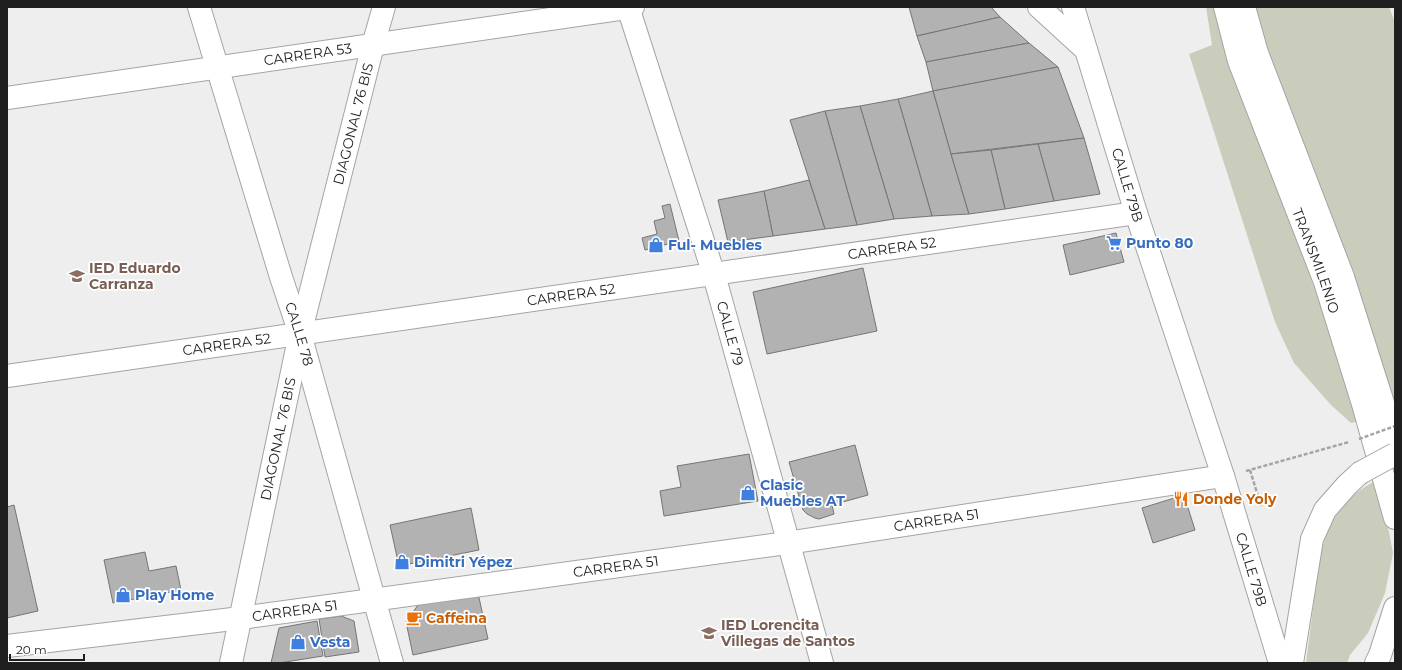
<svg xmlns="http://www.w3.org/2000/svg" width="1402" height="670" viewBox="0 0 1402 670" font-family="Montserrat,sans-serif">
	<rect width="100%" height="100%" fill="#eeeeef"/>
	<g fill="#cacdbc">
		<path d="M 1206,7 L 1217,7 L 1221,37 L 1295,231 L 1360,421 L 1351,423 L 1331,405 L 1294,363 L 1275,322 L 1189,54 L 1212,45 Z"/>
		<path d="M 1252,7 L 1389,7 L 1395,22 L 1395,413 Z"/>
		<path d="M 1374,481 L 1386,517 L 1393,553 L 1385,593 L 1368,633 L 1350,655 L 1347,663 L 1306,663 L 1320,554 L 1330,524 L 1350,497 Z"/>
	</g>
	<g fill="#b3b2b2" stroke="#767575">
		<path d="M 909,7 L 991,7 L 1000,17 L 917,36 Z"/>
		<path d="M 1000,17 L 1029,43 L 926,62 L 917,36 Z"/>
		<path d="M 1029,43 L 1058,67 L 933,91 L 926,62 Z"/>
		<path d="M 1058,67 L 1084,138 L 951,154 L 933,91 Z"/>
		<path d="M 933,91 L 951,154 L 969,214 L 932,216 L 898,99 Z"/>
		<path d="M 898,99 L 932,216 L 894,219 L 860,106 Z"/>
		<path d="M 860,106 L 894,219 L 857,225 L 825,111 Z"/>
		<path d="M 825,111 L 857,225 L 825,229 L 790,120 Z"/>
		<path d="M 1084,138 L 1100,194 L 1054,201 L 1038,144 Z"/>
		<path d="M 1038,144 L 1054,201 L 1005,209 L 991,150 Z"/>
		<path d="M 991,150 L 1005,209 L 969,214 L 951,154 Z"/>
		<path d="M 809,180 L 825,229 L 773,236 L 764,191 Z"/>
		<path d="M 764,191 L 773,236 L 728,242 L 718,200 Z"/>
		<path d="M 670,204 L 679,241 L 645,250 L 642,238 L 657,234 L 654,221 L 665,218 L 662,206 Z"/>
		<path d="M 1116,233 L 1124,262 L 1070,275 L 1063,245 Z"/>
		<path d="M 863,268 L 877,331 L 767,354 L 753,292 Z"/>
		<path d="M 855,445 L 868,495 L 832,505 L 834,514 L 819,519 L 815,518 L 807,514 L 803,510 L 789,462 Z"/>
		<path d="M 749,454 L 758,501 L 664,516 L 660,491 L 681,487 L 677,466 Z"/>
		<path d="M 1184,495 L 1195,530 L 1153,543 L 1142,508 Z"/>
		<path d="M 14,505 L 38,611 L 7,618 L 7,507 Z"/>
		<path d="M 471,508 L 479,550 L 399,566 L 390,525 Z"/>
		<path d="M 145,552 L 149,571 L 176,566 L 181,590 L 113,603 L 104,560 Z"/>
		<path d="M 478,593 L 488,639 L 413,655 L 406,622 L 418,605 Z"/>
		<path d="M 341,616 L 354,621 L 359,652 L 325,657 L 319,619 Z"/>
		<path d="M 317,621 L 323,656 L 279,663 L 271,663 L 279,628 Z"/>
	</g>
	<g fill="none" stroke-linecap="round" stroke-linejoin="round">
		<defs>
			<g id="minor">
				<path id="s1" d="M 199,7 L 281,277 L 300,334 L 392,663"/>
				<path id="s2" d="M 628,7 L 714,275 L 822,663"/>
				<path d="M 1039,7 L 1086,50"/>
				<path id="s3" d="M 1073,7 L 1136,213 L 1223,476 L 1280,663"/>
				<path id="s4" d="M 1225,7 L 1239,61 L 1325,282 L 1363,404 L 1395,518"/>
				<path d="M 1244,7 L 1257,53 L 1343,277 L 1383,403 L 1395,450"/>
				<path id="s5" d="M 7,98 L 633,7"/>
				<path id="s6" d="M 7,376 L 1136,213"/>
				<path id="s7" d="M 7,646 L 241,618 L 787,543 L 1223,476"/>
				<path id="s8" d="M 231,663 L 300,334 L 373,45 L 384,7"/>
				<path d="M 1376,663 L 1380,655 L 1395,608"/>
			</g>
			<path id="highway" d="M 1292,663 L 1312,539 L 1325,510 L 1347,485 L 1360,473"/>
		</defs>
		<use href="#minor" stroke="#a4a4a5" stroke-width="24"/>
		<use href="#highway" stroke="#a4a4a5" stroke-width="24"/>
		<g stroke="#a5a5a5" stroke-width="2.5" stroke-dasharray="4 2" stroke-linecap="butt">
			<path d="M 1250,470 L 1261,506"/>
			<path d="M 1246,471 L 1349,442"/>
		</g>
		<use href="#minor" stroke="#fff" stroke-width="22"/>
		<use href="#highway" stroke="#fff" stroke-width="22"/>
		<defs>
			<path id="highway-bridge" d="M 1360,473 L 1395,454"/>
		</defs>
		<use href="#highway-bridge" stroke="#a4a4a5" stroke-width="24" stroke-linecap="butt"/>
		<path stroke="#a5a5a5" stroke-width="2.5" stroke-dasharray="4 2" stroke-linecap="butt" d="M 1359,439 L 1395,426"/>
		<use href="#highway-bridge" stroke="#fff" stroke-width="22"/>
	</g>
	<defs>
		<symbol id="supermarket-bare" viewBox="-9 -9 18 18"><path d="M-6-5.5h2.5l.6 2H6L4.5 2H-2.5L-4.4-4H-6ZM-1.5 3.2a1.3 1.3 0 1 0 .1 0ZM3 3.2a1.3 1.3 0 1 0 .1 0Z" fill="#3f7fe0" stroke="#fff" stroke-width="2.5" paint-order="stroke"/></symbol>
		<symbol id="shop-bare" viewBox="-9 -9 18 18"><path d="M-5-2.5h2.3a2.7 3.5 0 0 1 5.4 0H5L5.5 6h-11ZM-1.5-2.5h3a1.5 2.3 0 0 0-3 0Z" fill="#3f7fe0" stroke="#fff" stroke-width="2.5" paint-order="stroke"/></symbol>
		<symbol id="school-bare" viewBox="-9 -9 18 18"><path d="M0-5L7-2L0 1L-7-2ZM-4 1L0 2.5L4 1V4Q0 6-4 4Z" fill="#8d6e63" stroke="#fff" stroke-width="2.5" paint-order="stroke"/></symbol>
		<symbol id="restaurant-bare" viewBox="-9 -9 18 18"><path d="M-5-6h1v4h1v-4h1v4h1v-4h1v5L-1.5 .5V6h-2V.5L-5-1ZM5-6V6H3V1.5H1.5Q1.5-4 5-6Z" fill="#e8710a" stroke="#fff" stroke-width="2.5" paint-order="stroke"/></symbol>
		<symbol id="cafe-bare" viewBox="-9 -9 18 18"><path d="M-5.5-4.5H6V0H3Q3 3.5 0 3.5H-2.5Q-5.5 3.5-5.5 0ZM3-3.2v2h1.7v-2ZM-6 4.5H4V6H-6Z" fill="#e8710a" stroke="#fff" stroke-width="2.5" paint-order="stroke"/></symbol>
	</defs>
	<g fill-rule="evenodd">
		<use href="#supermarket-bare" x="1103" y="232" width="22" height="22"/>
		<use href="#shop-bare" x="645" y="234" width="22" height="22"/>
		<use href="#school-bare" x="66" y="265" width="22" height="22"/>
		<use href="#shop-bare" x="737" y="482" width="22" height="22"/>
		<use href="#restaurant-bare" x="1170" y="488" width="22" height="22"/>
		<use href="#shop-bare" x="391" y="551" width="22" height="22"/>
		<use href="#shop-bare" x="112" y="584" width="22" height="22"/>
		<use href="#cafe-bare" x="403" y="607" width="22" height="22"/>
		<use href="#school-bare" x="698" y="622" width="22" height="22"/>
		<use href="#shop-bare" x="287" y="631" width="22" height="22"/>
	</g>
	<g text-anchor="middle" stroke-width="3.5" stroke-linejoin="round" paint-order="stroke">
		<g font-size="14" fill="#1f1f1f" stroke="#fff">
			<text dy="5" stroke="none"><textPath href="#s5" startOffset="304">CARRERA 53</textPath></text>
			<text dy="5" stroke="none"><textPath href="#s8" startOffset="553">DIAGONAL 76 BIS</textPath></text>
			<text dy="5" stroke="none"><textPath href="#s3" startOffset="186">CALLE 79B</textPath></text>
			<text dy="5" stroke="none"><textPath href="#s6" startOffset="894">CARRERA 52</textPath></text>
			<text dy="5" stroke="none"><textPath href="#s4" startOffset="270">TRANSMILENIO</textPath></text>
			<text dy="5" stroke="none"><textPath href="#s6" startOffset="570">CARRERA 52</textPath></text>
			<text dy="5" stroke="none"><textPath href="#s1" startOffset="342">CALLE 78</textPath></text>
			<text dy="5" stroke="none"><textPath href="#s2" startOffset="342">CALLE 79</textPath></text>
			<text dy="5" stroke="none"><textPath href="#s6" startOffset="222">CARRERA 52</textPath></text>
			<text dy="5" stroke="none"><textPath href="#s8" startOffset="229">DIAGONAL 76 BIS</textPath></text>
			<text dy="5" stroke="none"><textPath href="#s7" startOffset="938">CARRERA 51</textPath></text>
			<text dy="5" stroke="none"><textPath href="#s7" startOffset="614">CARRERA 51</textPath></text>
			<text dy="5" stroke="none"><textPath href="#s3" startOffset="590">CALLE 79B</textPath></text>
			<text dy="5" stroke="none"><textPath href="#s7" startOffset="290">CARRERA 51</textPath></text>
		</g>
		<g font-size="14" font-weight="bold" fill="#366cbe" stroke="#fff" text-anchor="start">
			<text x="1126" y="248">Punto 80</text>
			<text x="668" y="250">Ful- Muebles</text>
			<text x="760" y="490">Clasic<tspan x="760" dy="16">Muebles AT</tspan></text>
			<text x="414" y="567">Dimitri Yépez</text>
			<text x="135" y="600">Play Home</text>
			<text x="310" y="647">Vesta</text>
		</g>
		<g font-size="14" font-weight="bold" fill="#785e54" stroke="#fff" text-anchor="start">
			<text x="89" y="273">IED Eduardo<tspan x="89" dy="16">Carranza</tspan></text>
			<text x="721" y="630">IED Lorencita<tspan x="721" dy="16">Villegas de Santos</tspan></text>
		</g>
		<g font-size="14" font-weight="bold" fill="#c56008" stroke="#fff" text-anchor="start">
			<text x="1193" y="504">Donde Yoly</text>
			<text x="426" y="623">Caffeina</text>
		</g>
	</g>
	<rect width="1402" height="670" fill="none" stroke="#1f1f1f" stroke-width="16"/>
	<path d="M10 654v6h74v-6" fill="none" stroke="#1f1f1f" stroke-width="2"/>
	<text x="16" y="654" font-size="12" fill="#1f1f1f" stroke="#ffffff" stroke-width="3" paint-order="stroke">20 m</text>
</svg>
